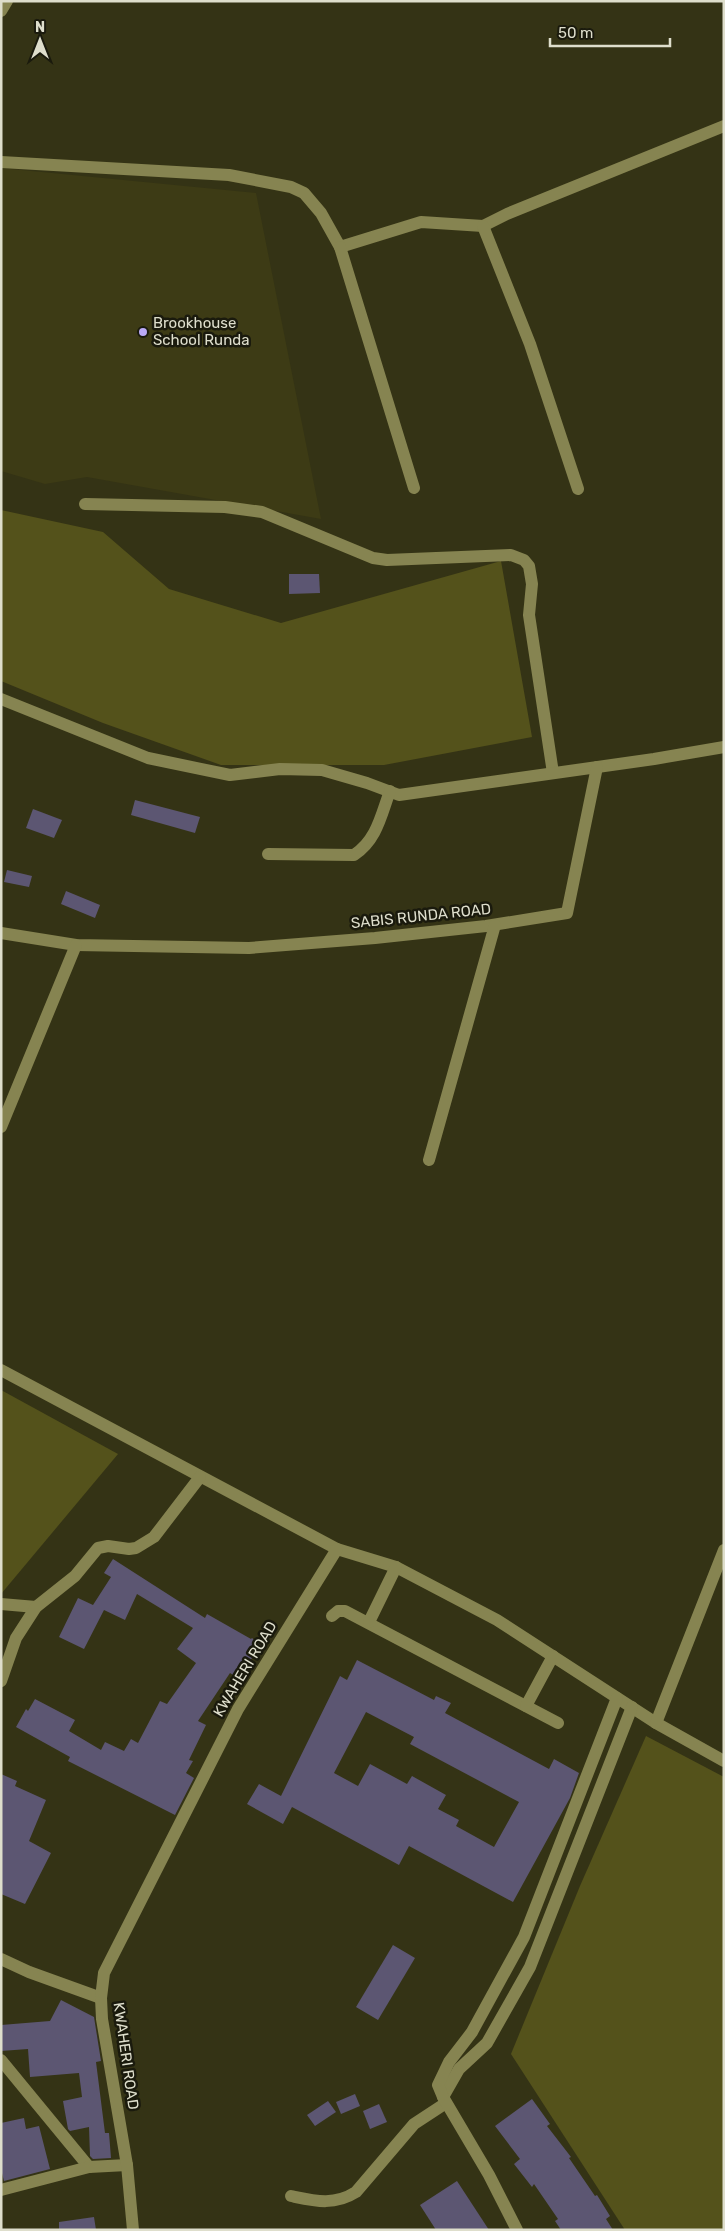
<svg xmlns="http://www.w3.org/2000/svg" width="725" height="2231" viewBox="0 0 725 2231" font-family="Rubik,sans-serif">
	<rect width="100%" height="100%" fill="#343315"/>
	<path fill="#3d3b15" d="M 1,168 L 256,193 L 321,519 L 87,477 L 45,484 L 1,471 Z"/>
	<g fill="#54521b">
		<path d="M 1,510 L 103,532 L 169,589 L 281,623 L 501,561 L 532,737 L 384,765 L 221,765 L 103,723 L 1,681 Z"/>
		<path d="M 1,1390 L 118,1454 L 1,1594 Z"/>
		<path d="M 646,1736 L 724,1777 L 724,2230 L 625,2230 L 511,2054 L 580,1886 Z"/>
	</g>
	<g fill="#5c5672" fill-rule="evenodd">
		<path d="M 289,574 L 319,574 L 320,593 L 289,594 Z"/>
		<path d="M 135,800 L 200,817 L 195,833 L 131,815 Z"/>
		<path d="M 33,809 L 62,820 L 54,838 L 26,828 Z"/>
		<path d="M 7,870 L 32,876 L 29,887 L 4,882 Z"/>
		<path d="M 66,891 L 100,905 L 95,918 L 61,904 Z"/>
		<path d="M 113,1559 L 205,1618 L 207,1614 L 251,1639 L 252,1638 L 262,1646 L 236,1677 L 230,1673 L 198,1721 L 206,1725 L 189,1760 L 193,1761 L 186,1773 L 194,1778 L 175,1815 L 68,1761 L 70,1757 L 16,1727 L 26,1709 L 28,1711 L 35,1699 L 75,1720 L 69,1731 L 101,1750 L 105,1742 L 124,1751 L 131,1739 L 138,1743 L 160,1701 L 167,1704 L 196,1663 L 177,1649 L 193,1628 L 137,1594 L 125,1620 L 104,1610 L 84,1649 L 59,1637 L 78,1598 L 93,1605 L 111,1577 L 104,1573 Z"/>
		<path d="M 357,1660 L 434,1700 L 436,1696 L 451,1703 L 445,1713 L 549,1769 L 554,1759 L 579,1773 L 570,1798 L 513,1902 L 409,1846 L 399,1865 L 292,1807 L 283,1824 L 247,1804 L 259,1784 L 281,1796 L 340,1676 L 347,1680 ZM 366,1712 L 414,1737 L 410,1744 L 519,1802 L 494,1847 L 456,1826 L 459,1820 L 438,1809 L 446,1795 L 412,1776 L 407,1784 L 370,1764 L 358,1786 L 334,1773 Z"/>
		<path d="M 1,1774 L 17,1781 L 15,1786 L 46,1800 L 29,1841 L 51,1853 L 25,1904 L 1,1894 Z"/>
		<path d="M 393,1945 L 415,1958 L 378,2020 L 356,2007 Z"/>
		<path d="M 61,2000 L 94,2017 L 101,2061 L 96,2062 L 105,2133 L 109,2133 L 111,2158 L 93,2159 L 90,2156 L 89,2127 L 70,2131 L 68,2129 L 63,2101 L 82,2097 L 79,2073 L 30,2077 L 28,2049 L 1,2051 L 1,2025 L 50,2021 Z"/>
		<path d="M 355,2094 L 360,2106 L 341,2114 L 336,2102 Z"/>
		<path d="M 532,2099 L 550,2124 L 547,2126 L 571,2157 L 569,2158 L 595,2196 L 597,2195 L 610,2216 L 606,2219 L 613,2230 L 561,2230 L 555,2221 L 558,2219 L 534,2184 L 532,2187 L 514,2164 L 520,2159 L 495,2126 Z"/>
		<path d="M 328,2101 L 336,2112 L 315,2126 L 307,2115 Z"/>
		<path d="M 379,2104 L 387,2122 L 370,2129 L 363,2111 Z"/>
		<path d="M 24,2118 L 26,2129 L 39,2126 L 50,2169 L 4,2181 L 1,2169 L 1,2123 Z"/>
		<path d="M 457,2181 L 489,2230 L 436,2230 L 420,2205 Z"/>
		<path d="M 94,2217 L 96,2230 L 59,2230 L 59,2222 Z"/>
	</g>
	<g fill="none" stroke-linecap="round" stroke-linejoin="round">
		<g stroke="#868451" stroke-width="12">
			<path d="M 1,11 L 7,1"/>
			<path d="M 1,162 L 229,175 L 291,187 L 304,193 L 321,213 L 340,247 L 421,222 L 483,226 L 507,214 L 724,126"/>
			<path d="M 483,226 L 530,344 L 578,489"/>
			<path d="M 340,247 L 414,488"/>
			<path d="M 85,504 L 225,507 L 262,512 L 373,558 L 387,560 L 511,555 L 524,560 L 529,566 L 532,584 L 529,615 L 553,773"/>
			<path d="M 1,699 L 148,758 L 230,775 L 280,769 L 322,770 L 367,783 L 399,795 L 654,759 L 724,747"/>
			<path d="M 268,854 L 354,855 C 377,840 381,815 390,791"/>
			<path d="M 1,933 L 76,945 L 249,948 L 375,938 L 486,926 L 567,913 L 597,767"/>
			<path d="M 1,1127 L 76,945"/>
			<path d="M 429,1160 L 495,925"/>
			<path d="M 1,1370 L 337,1549 L 396,1567 L 497,1620 L 656,1723 L 724,1761"/>
			<path d="M 1,1604 L 36,1607"/>
			<path d="M 332,1616 L 338,1611 L 345,1611 L 558,1723"/>
			<path d="M 369,1622 L 396,1567"/>
			<path d="M 1,1681 L 16,1638 L 36,1607 L 75,1576 L 98,1548 L 108,1546 L 129,1549 L 136,1548 L 154,1537 L 200,1477"/>
			<path d="M 526,1706 L 553,1656"/>
			<path d="M 656,1723 L 724,1550"/>
			<path d="M 1,1959 L 29,1972 L 101,1998"/>
			<path d="M 1,2060 L 89,2167"/>
			<path d="M 443,2097 L 459,2069 L 487,2043 L 530,1967 L 632,1707"/>
			<path d="M 1,2190 L 89,2167 L 127,2165"/>
			<path d="M 291,2196 C 315,2201 334,2206 356,2192 L 414,2124 L 446,2103"/>
			<path d="M 133,2230 L 127,2165 L 102,2019 L 101,1998 L 104,1973 L 238,1709 L 337,1549"/>
			<path d="M 517,2230 L 489,2175 L 443,2097 L 438,2085 L 449,2062 L 472,2032 L 524,1937 L 617,1698"/>
		</g>
	</g>
	<circle fill="#bbaaf6" stroke="#1a1a0d" stroke-width="2" cx="143" cy="332" r="5"/>
	<g text-anchor="middle" stroke-width="5" stroke-linejoin="round" paint-order="stroke">
		<g font-size="15" fill="#dedecc" stroke="#1a1a0d" text-anchor="start">
			<text x="153" y="328">Brookhouse<tspan x="153" dy="17">School Runda</tspan></text>
		</g>
		<g font-size="15" fill="#dedecc" stroke="#1a1a0d">
			<text transform="translate(421 916) rotate(-6)" y="5">SABIS RUNDA ROAD</text>
			<text transform="translate(245 1669) rotate(-59)" y="5">KWAHERI ROAD</text>
			<text transform="translate(126 2056) rotate(82)" y="5">KWAHERI ROAD</text>
		</g>
	</g>
	<rect width="725" height="2231" fill="none" stroke="#dedecc" stroke-width="5"/>
	<g transform="translate(40 40)" stroke="#1a1a0d" stroke-width="4" paint-order="stroke">
	<path d="M0-4L9 19L0 12L-9 19Z" fill="#dedecc"/>
	<text y="-8" font-size="14" font-weight="bold" text-anchor="middle" fill="#dedecc">N</text>
	</g>
	<path d="M550 38v8h120v-8" fill="none" stroke="#dedecc" stroke-width="2.5"/>
	<text x="558" y="38" font-size="15" fill="#dedecc" stroke="#1a1a0d" stroke-width="4" paint-order="stroke">50 m</text>
</svg>
